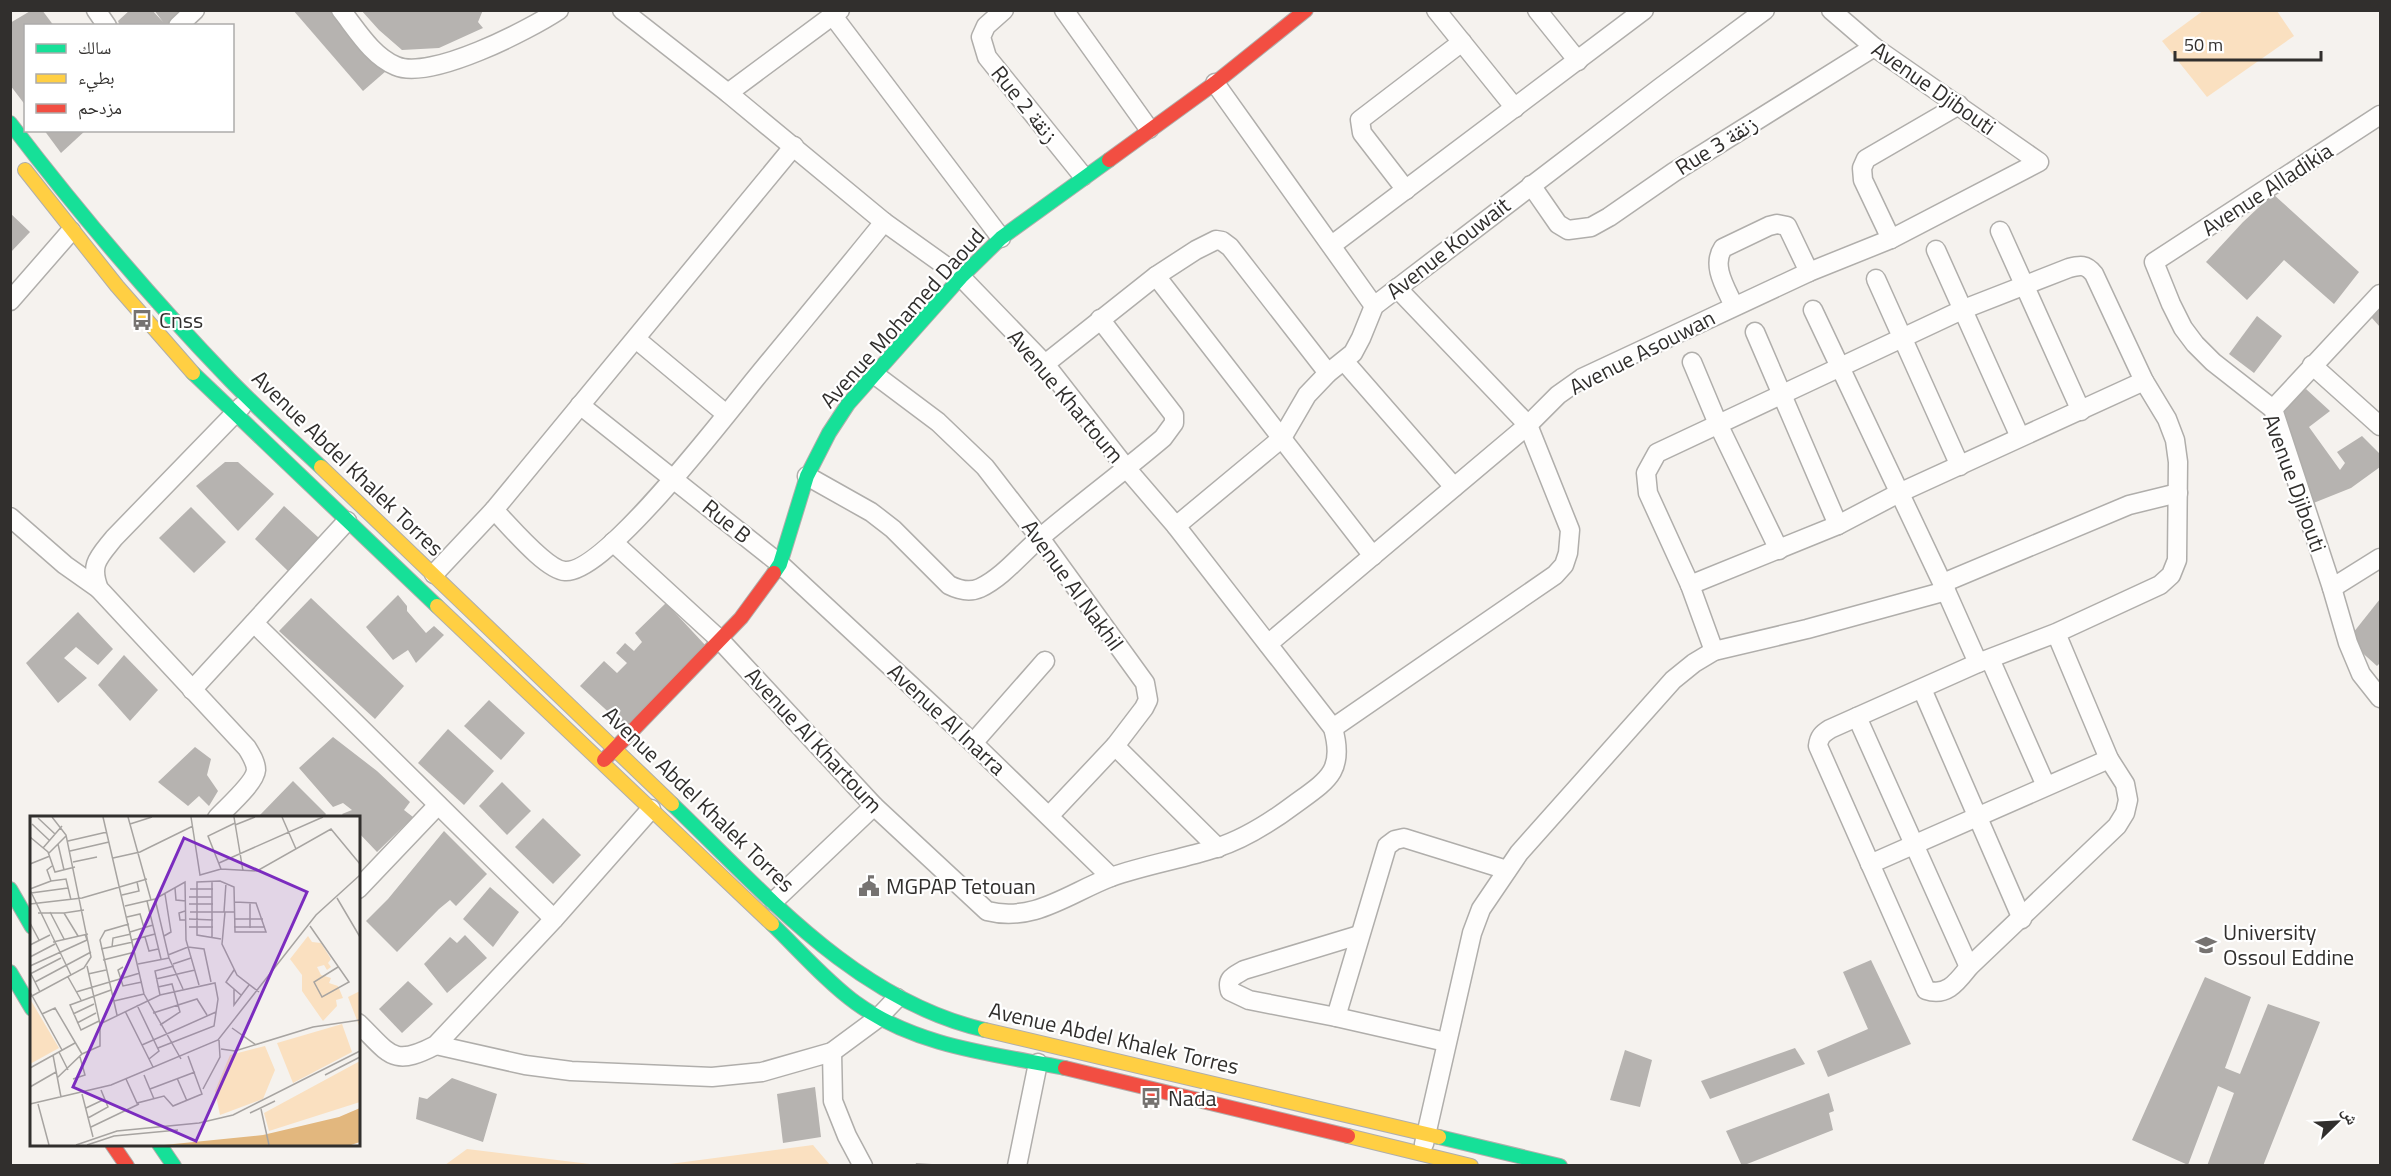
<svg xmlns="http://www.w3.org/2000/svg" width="2391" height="1176" viewBox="0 0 2391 1176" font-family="'Titillium Web','Noto Naskh Arabic',sans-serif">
	<rect width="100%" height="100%" fill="#f5f2ee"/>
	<g fill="#fae0c0">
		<path d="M 2204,10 L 2277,11 L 2294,36 L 2207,97 L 2162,41 Z"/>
		<path d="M 813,1145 L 830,1165 L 662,1165 Z"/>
		<path d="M 467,1149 L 598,1165 L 445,1165 Z"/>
	</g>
	<g fill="#b6b3b0">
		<path d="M 32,10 L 42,10 L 54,26 L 26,26 L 26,106 L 10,85 L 10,23 Z"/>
		<path d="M 130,10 L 152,10 L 163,22 L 154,10 L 188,10 L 170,26 L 120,26 L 118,21 Z"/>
		<path d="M 293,10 L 334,10 L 386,71 L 363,91 Z"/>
		<path d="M 361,10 L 483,10 L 478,22 L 483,28 L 439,48 L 402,50 L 379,30 Z"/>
		<path d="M 44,130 L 86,130 L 61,153 Z"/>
		<path d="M 2273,194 L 2359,272 L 2334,304 L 2284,260 L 2247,300 L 2206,262 L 2243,222 Z"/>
		<path d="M 10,213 L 30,232 L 10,253 Z"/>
		<path d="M 2380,306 L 2380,327 L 2371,317 Z"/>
		<path d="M 2257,316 L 2282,336 L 2254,373 L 2229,354 Z"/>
		<path d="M 2306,389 L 2330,411 L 2309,427 L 2340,470 L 2345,463 L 2337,452 L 2362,436 L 2380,454 L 2380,467 L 2351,488 L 2311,504 L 2279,409 Z"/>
		<path d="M 225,462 L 238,462 L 274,494 L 238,531 L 196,486 Z"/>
		<path d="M 284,506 L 319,538 L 289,572 L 255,539 Z"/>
		<path d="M 191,507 L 226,542 L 194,573 L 159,538 Z"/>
		<path d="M 398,595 L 407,606 L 407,611 L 426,633 L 434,626 L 444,635 L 416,663 L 408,650 L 393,660 L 366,627 Z"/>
		<path d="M 311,598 L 404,686 L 375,719 L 279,631 Z"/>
		<path d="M 2380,599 L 2380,663 L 2377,666 L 2357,648 L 2353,633 Z"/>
		<path d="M 666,603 L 706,646 L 627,729 L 580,686 L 604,661 L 617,673 L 627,663 L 616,653 L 625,643 L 634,651 L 642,642 L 635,633 Z"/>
		<path d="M 78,612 L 113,649 L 98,665 L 76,647 L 64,658 L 87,678 L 58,703 L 26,663 Z"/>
		<path d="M 124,655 L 158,690 L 130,721 L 98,685 Z"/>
		<path d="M 489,700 L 525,733 L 501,760 L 464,726 Z"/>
		<path d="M 448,729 L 494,771 L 464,805 L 418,763 Z"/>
		<path d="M 333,737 L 377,771 L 410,802 L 404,810 L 413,817 L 377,852 L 358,832 L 358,818 L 345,818 L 342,814 L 352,810 L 343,803 L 333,807 L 299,768 Z"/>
		<path d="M 195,747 L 211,759 L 207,775 L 218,791 L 209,806 L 199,796 L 188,806 L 158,782 Z"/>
		<path d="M 293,781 L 326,814 L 323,818 L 261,818 L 259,816 Z"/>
		<path d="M 502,782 L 531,811 L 507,835 L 479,806 Z"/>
		<path d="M 543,818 L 581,855 L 553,884 L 515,847 Z"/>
		<path d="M 444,831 L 487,874 L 456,906 L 450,900 L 439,909 L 397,952 L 366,921 L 388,899 Z"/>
		<path d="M 490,887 L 519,912 L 493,947 L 463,919 Z"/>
		<path d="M 465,935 L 487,958 L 447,993 L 424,964 L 450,937 L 457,943 Z"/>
		<path d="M 1871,960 L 1911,1044 L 1828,1077 L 1817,1051 L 1868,1029 L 1843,972 Z"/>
		<path d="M 2205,977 L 2251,997 L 2225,1068 L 2240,1074 L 2268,1004 L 2320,1022 L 2263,1166 L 2207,1166 L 2234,1093 L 2218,1086 L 2188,1165 L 2132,1140 Z"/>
		<path d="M 408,981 L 433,1004 L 402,1033 L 379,1009 Z"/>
		<path d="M 1795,1048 L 1805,1064 L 1710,1099 L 1701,1081 Z"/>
		<path d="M 1625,1050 L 1652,1060 L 1640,1107 L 1610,1100 Z"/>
		<path d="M 452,1078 L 497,1094 L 483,1142 L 416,1119 L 419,1097 L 427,1099 Z"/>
		<path d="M 815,1087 L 821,1137 L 783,1143 L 777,1094 Z"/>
		<path d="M 1829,1093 L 1834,1111 L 1829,1113 L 1833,1130 L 1742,1166 L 1726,1131 Z"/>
		<path d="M 916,1163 L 932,1164 L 932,1166 L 915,1166 Z"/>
	</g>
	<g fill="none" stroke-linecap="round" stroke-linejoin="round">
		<defs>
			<g id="street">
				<path d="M 96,10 L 107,26"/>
				<path d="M 341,10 C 357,30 372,56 396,66 C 430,81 529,30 559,10"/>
				<path d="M 1004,10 L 986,26 L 981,37 L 987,57 L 1083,176"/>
				<path d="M 1064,10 L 1149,129"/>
				<path d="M 1436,10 L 1515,108"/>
				<path d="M 1537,10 L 1578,61"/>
				<path d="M 833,16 L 1001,238"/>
				<path d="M 178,26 L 195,10"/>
				<path d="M 1215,83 L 1374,306"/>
				<path d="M 728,93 L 840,10"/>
				<path d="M 2380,115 L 2154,262 L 2171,304 L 2183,328 L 2195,344 L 2213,362 L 2273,409 L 2332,588 L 2348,643 L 2361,674 L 2380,698"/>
				<path d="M 1531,185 L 1558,224 L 1568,230 L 1591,227 L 1609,217 L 1674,172 L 1874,47"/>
				<path d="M 1406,190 L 1362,133 L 1360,120 L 1462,42"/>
				<path d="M 2000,231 L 2081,411"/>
				<path d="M 1891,239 L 1863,180 L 1862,168 L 1866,159 L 1959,105"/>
				<path d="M 1332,245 L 1644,10"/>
				<path d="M 1936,250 L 2020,437"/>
				<path d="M 1156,276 L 1373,556"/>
				<path d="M 1876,279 L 1960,466"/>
				<path d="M 10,301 L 71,231"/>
				<path d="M 1734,306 C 1726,288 1711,266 1723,248 L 1769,226 L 1777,224 L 1787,226 L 1809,272"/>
				<path d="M 1813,310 L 1946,591 L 1978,663"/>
				<path d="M 1755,332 L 1838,525"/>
				<path d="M 636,339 L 726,414"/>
				<path d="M 1344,361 L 1454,487"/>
				<path d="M 1692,362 L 1718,424 L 1779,550"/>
				<path d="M 1045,364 L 1156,276 L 1196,250 L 1216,240 L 1222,241 L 1230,247 L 1328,373"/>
				<path d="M 2312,365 L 2380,426"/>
				<path d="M 874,374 L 938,422 L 985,467 L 1040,538 L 1145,683 L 1148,700 L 1144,708 L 1115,746 L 1049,816"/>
				<path d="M 580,405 L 780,564 L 973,743 L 1111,877"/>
				<path d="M 2273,409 L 2380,294"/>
				<path d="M 807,476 L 871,512 L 893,529 L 949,585 C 959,590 969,593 980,588 C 1003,577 1021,554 1041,537 C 1081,503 1123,472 1163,438 L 1174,423 L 1174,415 L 1100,319"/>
				<path d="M 494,510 C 509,525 546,570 565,571 C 606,574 731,408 760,373 C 801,323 843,273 884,222"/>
				<path d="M 10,517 L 65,565 L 99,589"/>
				<path d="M 1176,526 L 1282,438 L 1307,395 L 1328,373 L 1353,353 L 1361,338 L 1374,306 L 1661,87 L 1765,10"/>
				<path d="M 613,542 L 720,640 L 874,806 L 987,911 C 1034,923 1069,893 1111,877 C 1145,865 1182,859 1216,848 C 1245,839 1271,822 1295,804 C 1328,780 1345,771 1333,728 L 1176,526 L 1127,469 L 1045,364 L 961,277 L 884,222 L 728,93 L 622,10"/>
				<path d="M 434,574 L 494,510 L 794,146"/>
				<path d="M 1943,583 L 2129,505 L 2178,493"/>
				<path d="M 1690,585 L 1838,525 L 1899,493 L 2144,381"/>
				<path d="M 2332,588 L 2380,558"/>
				<path d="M 254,623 L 554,919"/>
				<path d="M 1268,644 L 1528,425 L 1558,395 L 1582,378 L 1809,272 L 1891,239 L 2039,162 L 1874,47 L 1831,10"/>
				<path d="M 1714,651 L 1690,585 L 1648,493 L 1646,473 L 1657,453 L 1964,309 L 2069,268 C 2080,265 2086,264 2094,274 L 2144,381 L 2167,419 L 2175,440 L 2178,462 L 2177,560 L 2171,575 L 2160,585 L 2056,633 L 1978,663 L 1830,729 C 1822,734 1819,737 1818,746 L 1926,990 C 1947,997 1957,982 1969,967 L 2117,826 L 2125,813 L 2128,800 L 2125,784 L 2109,759 L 2056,633"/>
				<path d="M 1990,659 L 2046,786"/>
				<path d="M 1922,689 L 2022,919"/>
				<path d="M 192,690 L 347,521"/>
				<path d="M 1857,717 L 1969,967"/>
				<path d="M 1333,728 L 1555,575 L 1564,565 L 1568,553 L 1570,530 L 1528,425 L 1397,288"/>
				<path d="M 973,743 L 1045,661"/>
				<path d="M 1115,746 L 1218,848"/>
				<path d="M 217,818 C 227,807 255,783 256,770 C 256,762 251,755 247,748 L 99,589 C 89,564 99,557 114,538 L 242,406"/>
				<path d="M 1870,864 L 2109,759"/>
				<path d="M 358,889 L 438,805"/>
				<path d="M 774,901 L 874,806"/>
				<path d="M 1359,935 L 1244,970 C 1234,976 1226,978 1230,991 L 1249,1000 L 1336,1017 L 1446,1042"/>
				<path d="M 1336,1017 L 1387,846 L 1395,840 L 1404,838 L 1507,870"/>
				<path d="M 358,1023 C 390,1054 392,1068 436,1045 L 554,919 L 651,809"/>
				<path d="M 436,1045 L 525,1065 L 571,1071 L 712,1077 L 762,1072 L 832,1052 L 878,1018 L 897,998"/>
				<path d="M 832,1052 L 833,1101 L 847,1136 L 863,1166"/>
				<path d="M 1424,1144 L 1472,933 L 1481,909 L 1519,853 L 1673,680 L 1694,663 L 1714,651 L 1807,629 L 1946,591"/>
				<path d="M 1017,1166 L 1038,1063"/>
			</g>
			<g id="fast">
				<path d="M 10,123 C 78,212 151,298 229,379 C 258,409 290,438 321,467"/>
				<path d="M 193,373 L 437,606"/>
				<path d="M 774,573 L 780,564 L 807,476 L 829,433 L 848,404 L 961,277 L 1001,238 L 1109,160"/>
				<path d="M 672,804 C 765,893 855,1000 985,1030"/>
				<path d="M 10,889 L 32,927"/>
				<path d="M 772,924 C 797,948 828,983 856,1003 C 917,1047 994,1054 1065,1068"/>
				<path d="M 10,972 L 32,1009"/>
				<path d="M 1439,1137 L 1560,1166"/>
				<path d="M 159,1144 L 174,1166"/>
			</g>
			<g id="slow">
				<path d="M 25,170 L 117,286 L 193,373"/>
				<path d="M 321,467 L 672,804"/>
				<path d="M 437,606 L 772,924"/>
				<path d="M 985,1030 L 1439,1137"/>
				<path d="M 1348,1136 L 1471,1166"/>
			</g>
			<g id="jam">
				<path d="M 1109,160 L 1215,83 L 1306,10"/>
				<path d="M 604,760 L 741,618 L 774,573"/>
				<path d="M 1065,1068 L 1348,1136"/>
				<path d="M 112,1144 L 127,1166"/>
			</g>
		</defs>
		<use href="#street" stroke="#b0aeab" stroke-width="21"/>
		<use href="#fast" stroke="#b0aeab" stroke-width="16"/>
		<use href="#slow" stroke="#b0aeab" stroke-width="16"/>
		<use href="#jam" stroke="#b0aeab" stroke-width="16"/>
		<use href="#street" stroke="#fefdfc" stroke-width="18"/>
		<use href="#fast" stroke="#16e098" stroke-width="14"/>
		<use href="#slow" stroke="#ffcf43" stroke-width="14"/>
		<use href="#jam" stroke="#f24e42" stroke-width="14"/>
	</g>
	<defs>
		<symbol id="bus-bare" viewBox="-9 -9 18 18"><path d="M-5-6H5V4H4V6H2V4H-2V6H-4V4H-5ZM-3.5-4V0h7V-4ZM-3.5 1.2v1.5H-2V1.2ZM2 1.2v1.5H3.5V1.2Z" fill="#767371" stroke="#fff" stroke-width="2.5" paint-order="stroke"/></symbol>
		<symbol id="civic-bare" viewBox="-9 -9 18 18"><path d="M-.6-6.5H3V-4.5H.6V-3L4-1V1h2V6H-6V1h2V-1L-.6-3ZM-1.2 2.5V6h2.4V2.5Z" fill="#767371" stroke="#fff" stroke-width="2.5" paint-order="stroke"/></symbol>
		<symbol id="university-bare" viewBox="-9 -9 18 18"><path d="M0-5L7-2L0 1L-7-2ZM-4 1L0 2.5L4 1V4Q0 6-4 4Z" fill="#767371" stroke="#fff" stroke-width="2.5" paint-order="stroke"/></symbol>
	</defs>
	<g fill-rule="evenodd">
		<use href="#bus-bare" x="127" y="305" width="30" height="30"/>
		<use href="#civic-bare" x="854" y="871" width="30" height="30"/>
		<use href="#university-bare" x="2191" y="930" width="30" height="30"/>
		<use href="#bus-bare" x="1136" y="1083" width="30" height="30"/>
	</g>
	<g text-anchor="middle" stroke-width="4.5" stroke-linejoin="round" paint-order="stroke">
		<g font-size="22" fill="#312f2d" stroke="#fff">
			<text transform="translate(1934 88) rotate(35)" y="8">Avenue Djibouti</text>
			<text transform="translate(1025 104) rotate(51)" y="8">Rue 2 زنقة</text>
			<text transform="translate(1716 145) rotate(-32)" y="8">Rue 3 زنقة</text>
			<text transform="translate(2267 189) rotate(-33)" y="8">Avenue Alladikia</text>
			<text transform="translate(1448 248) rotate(-38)" y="8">Avenue Kouwait</text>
			<text transform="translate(902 318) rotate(-48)" y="8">Avenue Mohamed Daoud</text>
			<text transform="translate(1642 352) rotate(-27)" y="8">Avenue Asouwan</text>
			<text transform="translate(1066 396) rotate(50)" y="8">Avenue Khartoum</text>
			<text transform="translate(348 463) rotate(44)" y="8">Avenue Abdel Khalek Torres</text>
			<text transform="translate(2295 483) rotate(70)" y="8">Avenue Djibouti</text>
			<text transform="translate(727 521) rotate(39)" y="8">Rue B</text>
			<text transform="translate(1073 585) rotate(54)" y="8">Avenue Al Nakhil</text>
			<text transform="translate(947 719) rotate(43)" y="8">Avenue Al Inarra</text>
			<text transform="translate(814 740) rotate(47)" y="8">Avenue Al Khartoum</text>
			<text transform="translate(699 799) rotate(44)" y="8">Avenue Abdel Khalek Torres</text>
			<text transform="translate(1114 1038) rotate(13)" y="8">Avenue Abdel Khalek Torres</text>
		</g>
		<g font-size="22" fill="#312f2d" stroke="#fff" text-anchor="start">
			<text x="159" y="328">Cnss</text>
			<text x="886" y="894">MGPAP Tetouan</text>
			<text x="2223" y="940">University<tspan x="2223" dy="25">Ossoul Eddine</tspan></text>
			<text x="1168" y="1106">Nada</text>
		</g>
	</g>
	<g transform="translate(30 816)">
		<rect width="330" height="330" fill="#f5f2ee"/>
		<path d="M 278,120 L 282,126 L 291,127 L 301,143 L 298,147 L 301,151 L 297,154 L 294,149 L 287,151 L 291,159 L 301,162 L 299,167 L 308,170 L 313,182 L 306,184 L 307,190 L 293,205 L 272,175 L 272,159 L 260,143 ZM 330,175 L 330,212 L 318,181 ZM 0,183 L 29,232 L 0,248 ZM 312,208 L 322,236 L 263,267 L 247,227 ZM 235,230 L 245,254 L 233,283 L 190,299 L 185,275 L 200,239 ZM 330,245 L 330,286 L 239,315 L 234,297 Z" fill="#fae0c0"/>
		<path d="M 330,292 L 330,326 L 321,329 L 134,329 L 233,319 L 309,301 Z" fill="#e2b77e"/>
		<path fill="none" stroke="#a7a4a1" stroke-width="1.5" d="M 73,1 L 114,178 L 151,243M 98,1 L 121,84M 161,1 L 170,59 L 191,53 L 227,55 L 301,13 L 330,48M 204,1 L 213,55M 252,1 L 266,33M 8,2 L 25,18M 2,8 L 19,24M 100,8 L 122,1M 205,9 L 225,1M 0,21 L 18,36 L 25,56 L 45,51M 38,25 L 77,16M 28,28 L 34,54M 13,32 L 32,10M 40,35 L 79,26M 19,37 L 36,20M 83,42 L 110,36 L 163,10M 43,46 L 67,41M 189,47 L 293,1M 0,48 L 20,40M 191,53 L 178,20 L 205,7M 21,65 L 36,63 L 41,84M 182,65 L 182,122M 145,72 L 146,84 L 156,85M 0,73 L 21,65 L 17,54 L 22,50M 160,73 L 183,73M 0,74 L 41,159M 1,77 L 38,72M 92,79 L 109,75 L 107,66M 159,81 L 182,81M 307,82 L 330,121M 125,83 L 139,142 L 153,173M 117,85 L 131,143M 0,88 L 52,82 L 117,63M 159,88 L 183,88M 95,90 L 125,83 L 155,66 L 156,124 L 169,169M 155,95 L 149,97 L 150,104 L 156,104M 20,96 L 34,123M 160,96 L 204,96M 194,96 L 196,67M 195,96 L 192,128 L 207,159 L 229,176M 8,97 L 34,97 L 48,120M 34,97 L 54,94M 97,101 L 110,98 L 114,112M 159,103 L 183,104M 204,103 L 233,103M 0,107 L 9,124M 280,110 L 319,166 L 292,181 L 284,166 L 308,151M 159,111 L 183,111M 204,111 L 235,111M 220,112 L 220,86M 100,116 L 123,109M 134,120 L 141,116 L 135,78M 115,121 L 119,135 L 128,133M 191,123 L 167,119 L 167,66 L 190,65 L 204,71 L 205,116 L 236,116 L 226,87 L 205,86M 102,124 L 125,118M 23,126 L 58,118M 0,129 L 20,119M 82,131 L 83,122 L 101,118M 71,133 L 103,126M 138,139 L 158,131 L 174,133 L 181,166M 0,141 L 25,128M 73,144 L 105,136M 108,148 L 139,142M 143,148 L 161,142M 0,150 L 57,124 L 55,118M 93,151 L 88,154 L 93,170 L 112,166M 204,154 L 196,166 L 211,179M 0,158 L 31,142M 1,158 L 10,176M 58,158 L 76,154M 38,161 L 51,184M 126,163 L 165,154M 5,166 L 61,136M 128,171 L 142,168 L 150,196 L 130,209M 204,173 L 204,189 L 219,169M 0,176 L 32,234M 46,176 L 110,157M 130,179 L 125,155 L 144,150M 0,181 L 54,152 L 61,141 L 36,19 L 22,1M 84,185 L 114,178M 107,189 L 129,235 L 119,243M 95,195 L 123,251M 123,197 L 167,183 L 177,199M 12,198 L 25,192 L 52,238M 43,198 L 64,188M 87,199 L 70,124 L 75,115 L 99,108M 69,205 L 51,214 L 40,189 L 81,174M 47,207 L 66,197M 70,208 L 130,179 L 185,167 L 188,183 L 184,210 L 128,232M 202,212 L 226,229M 112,229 L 186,196M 191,233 L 205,235 L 283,211 L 330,204M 29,236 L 38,254M 23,239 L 31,281M 0,252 L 45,227M 114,259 L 124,283M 295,259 L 330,241M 27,262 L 52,238 L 70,230 L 70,208 L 57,150M 147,262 L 157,285M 43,263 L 55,259 L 50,241M 96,263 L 107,287 L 134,280 L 143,290 L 172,278 L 158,240M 0,271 L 26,256M 120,273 L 165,256M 173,273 L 190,241 L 189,224M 52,278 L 63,321M 0,288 L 81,269 L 188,224 L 286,99 L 330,59M 8,288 L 19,329M 56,292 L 75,283M 231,293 L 239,329M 220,297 L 245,285M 58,302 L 78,291 L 71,274M 61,311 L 109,288M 46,329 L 87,315 L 169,307 L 203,299 L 330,235M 57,329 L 84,320 L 148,314"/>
		<path fill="#7b2cbf" fill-opacity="0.15" stroke="#7b2cbf" stroke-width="3" d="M 154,22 L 277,76 L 166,325 L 43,271 Z"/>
		<rect width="330" height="330" fill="none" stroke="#312f2d" stroke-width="3"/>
	</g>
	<rect width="2391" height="1176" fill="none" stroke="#312f2d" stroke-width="24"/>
	<rect x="24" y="24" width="210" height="108" fill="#ffffff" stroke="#adacab" stroke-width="1.5"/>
	<rect x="36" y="44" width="30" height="9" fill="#16e098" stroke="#adacab" stroke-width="1.5"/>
	<text x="78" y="54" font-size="18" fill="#312f2d">سالك</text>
	<rect x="36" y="74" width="30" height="9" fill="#ffcf43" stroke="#adacab" stroke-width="1.5"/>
	<text x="78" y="84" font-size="18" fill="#312f2d">بطيء</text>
	<rect x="36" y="104" width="30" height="9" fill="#f24e42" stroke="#adacab" stroke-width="1.5"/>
	<text x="78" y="114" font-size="18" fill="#312f2d">مزدحم</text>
	<g transform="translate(2337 1122) rotate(66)" stroke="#ffffff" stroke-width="4.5" paint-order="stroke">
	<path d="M0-4.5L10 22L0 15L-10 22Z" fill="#312f2d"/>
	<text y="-9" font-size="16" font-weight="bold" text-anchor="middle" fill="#312f2d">ش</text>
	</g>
	<path d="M2175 51v9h146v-9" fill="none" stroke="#312f2d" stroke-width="3"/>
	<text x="2184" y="51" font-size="18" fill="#312f2d" stroke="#ffffff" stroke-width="4.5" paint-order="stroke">50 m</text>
</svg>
